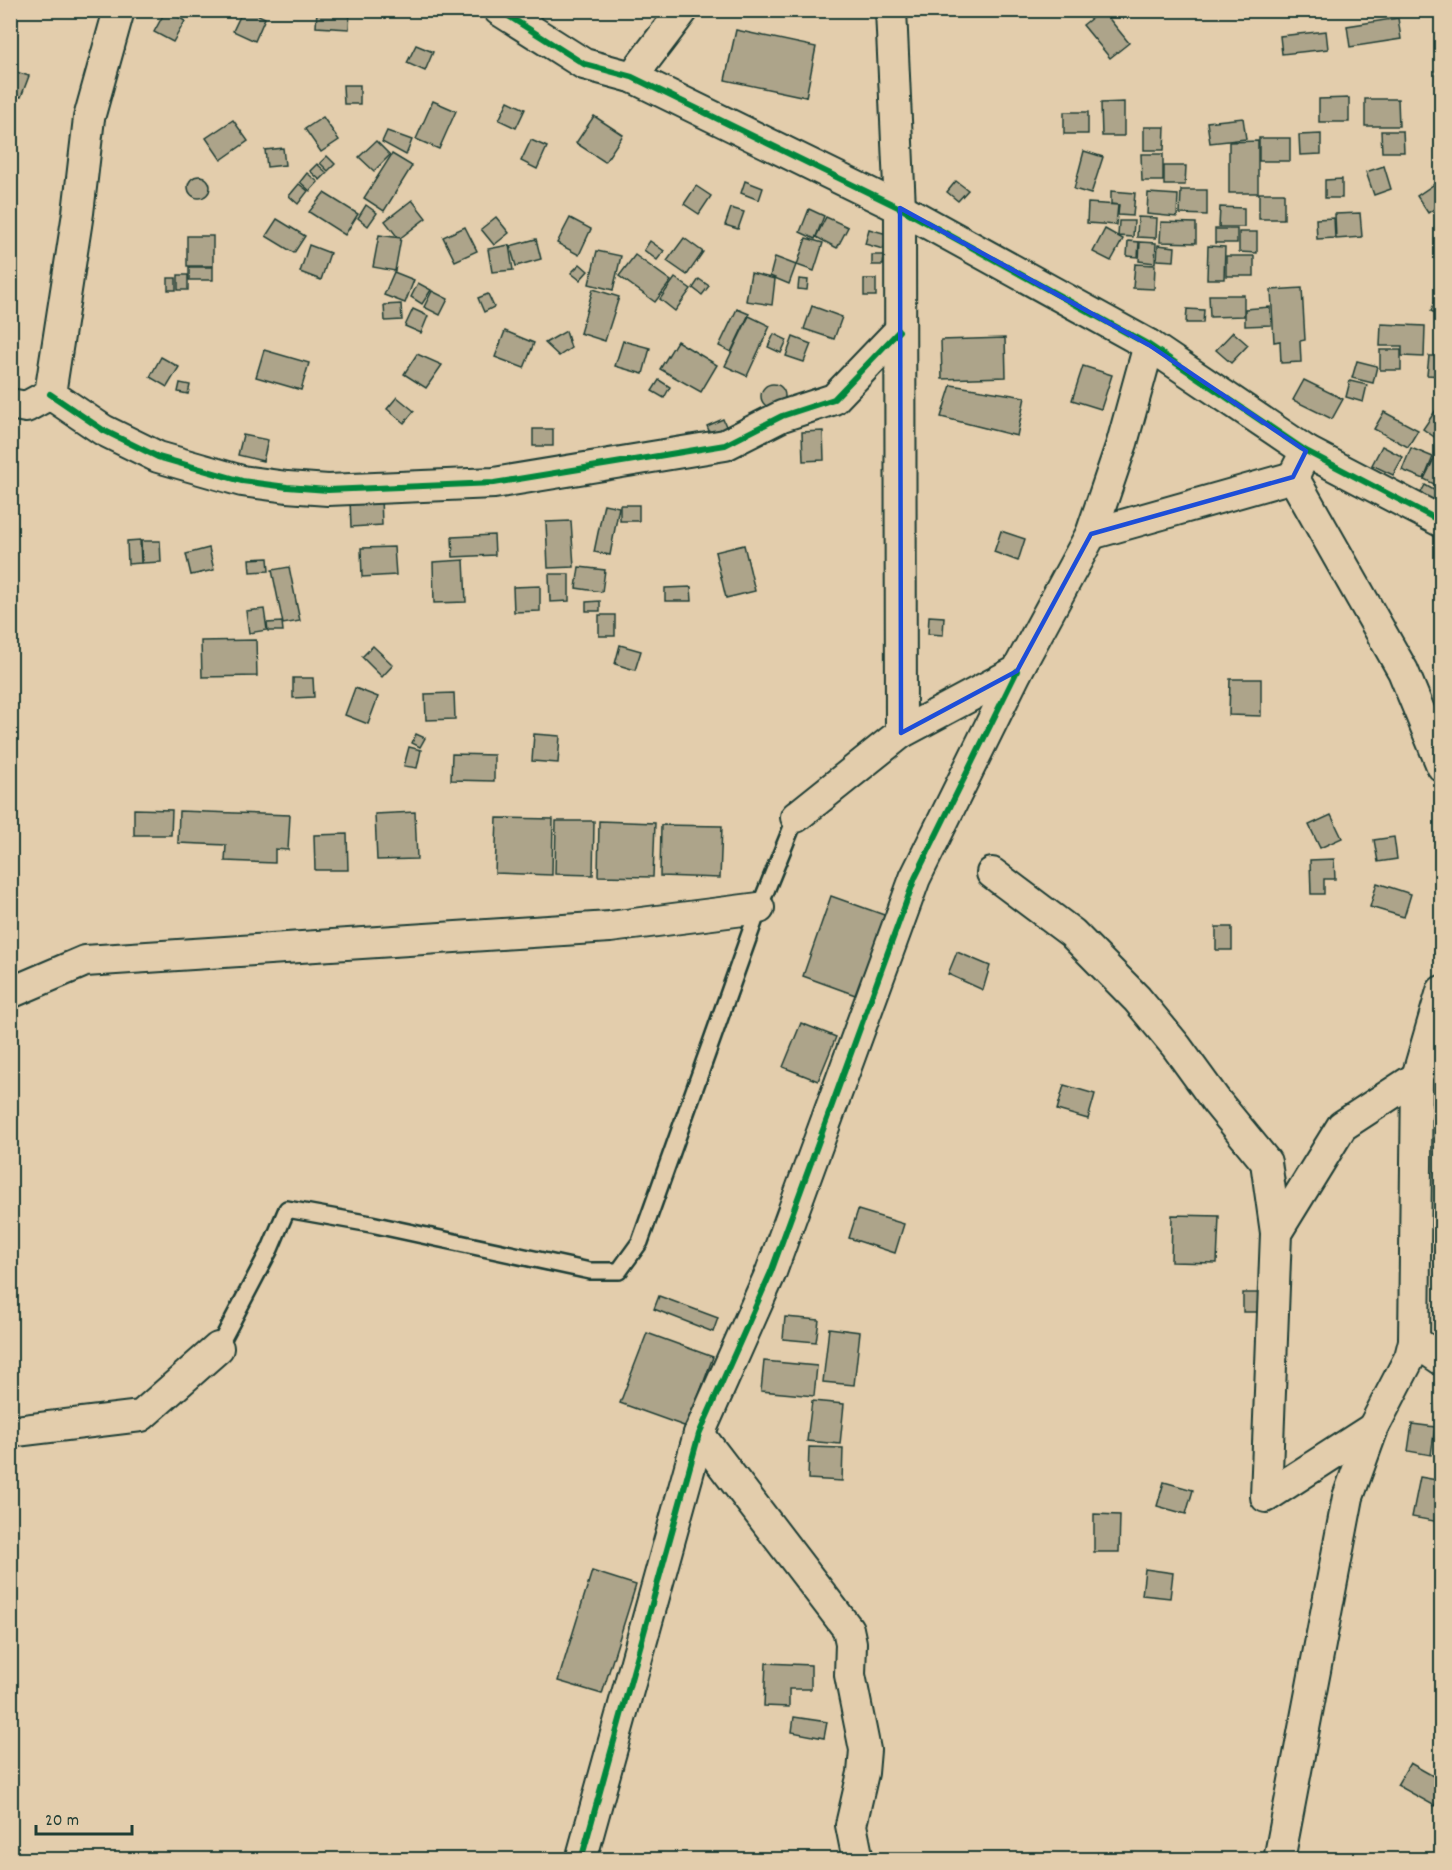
<svg xmlns="http://www.w3.org/2000/svg" width="1452" height="1870" viewBox="0 0 1452 1870" font-family="Dekko,sans-serif">
	<rect width="100%" height="100%" fill="#e3cdac"/>
	<filter id="ink" filterUnits="userSpaceOnUse"><feTurbulence type="fractalNoise" baseFrequency=".0167" numOctaves="2"/><feDisplacementMap in="SourceGraphic" scale="12" xChannelSelector="R" yChannelSelector="G"/><feConvolveMatrix kernelMatrix="1 2 1 2 8 2 1 2 1" color-interpolation-filters="sRGB"/></filter>
	<g filter="url(#ink)">
		<g fill="#ada48a" stroke="#1f3d34" stroke-width="1.5">
			<path d="M 166,10 L 185,21 L 173,42 L 154,32 Z"/>
			<path d="M 243,10 L 248,10 L 265,18 L 255,41 L 233,31 Z"/>
			<path d="M 317,10 L 350,10 L 349,29 L 316,27 Z"/>
			<path d="M 1102,10 L 1129,43 L 1110,58 L 1083,25 Z"/>
			<path d="M 1398,18 L 1401,39 L 1350,47 L 1347,26 Z"/>
			<path d="M 736,30 L 816,47 L 806,97 L 725,80 Z"/>
			<path d="M 1326,31 L 1328,49 L 1282,54 L 1280,36 Z"/>
			<path d="M 416,45 L 433,52 L 425,71 L 407,63 Z"/>
			<path d="M 10,70 L 29,76 L 21,97 L 10,94 Z"/>
			<rect x="1436" y="70" width="6" height="21"/>
			<path d="M 343,85 L 360,85 L 360,104 L 344,104 Z"/>
			<path d="M 1349,98 L 1349,122 L 1319,122 L 1319,99 Z"/>
			<path d="M 1365,99 L 1398,99 L 1399,126 L 1365,126 Z"/>
			<path d="M 433,101 L 456,111 L 439,149 L 416,139 Z"/>
			<path d="M 508,101 L 525,109 L 516,128 L 499,120 Z"/>
			<path d="M 1124,102 L 1124,136 L 1102,136 L 1101,103 Z"/>
			<rect x="1064" y="112" width="24" height="22"/>
			<path d="M 594,116 L 623,135 L 605,162 L 576,143 Z"/>
			<path d="M 323,117 L 339,140 L 321,152 L 305,129 Z"/>
			<path d="M 1243,118 L 1246,139 L 1210,143 L 1207,122 Z"/>
			<path d="M 233,120 L 248,141 L 221,160 L 206,138 Z"/>
			<path d="M 1144,127 L 1165,127 L 1164,150 L 1144,150 Z"/>
			<path d="M 387,131 L 412,140 L 406,155 L 382,142 Z"/>
			<path d="M 1381,131 L 1403,131 L 1404,152 L 1382,152 Z"/>
			<path d="M 1321,134 L 1321,154 L 1300,155 L 1299,135 Z"/>
			<rect x="1259" y="138" width="31" height="23"/>
			<path d="M 531,140 L 547,147 L 537,169 L 521,161 Z"/>
			<path d="M 376,141 L 390,155 L 374,171 L 359,157 Z"/>
			<path d="M 1258,141 L 1258,193 L 1229,193 L 1229,142 Z"/>
			<path d="M 283,148 L 285,165 L 267,167 L 265,150 Z"/>
			<path d="M 1084,151 L 1103,157 L 1091,194 L 1074,189 Z"/>
			<path d="M 392,154 L 412,166 L 384,211 L 364,198 Z"/>
			<path d="M 1141,154 L 1163,154 L 1163,181 L 1142,181 Z"/>
			<path d="M 327,156 L 335,164 L 328,171 L 320,163 Z"/>
			<path d="M 317,164 L 327,173 L 320,180 L 310,171 Z"/>
			<path d="M 1164,166 L 1186,166 L 1185,185 L 1164,185 Z"/>
			<path d="M 1384,166 L 1391,189 L 1374,195 L 1366,172 Z"/>
			<path d="M 307,173 L 318,182 L 310,191 L 300,182 Z"/>
			<circle cx="199" cy="187" r="11"/>
			<path d="M 1342,179 L 1342,198 L 1325,198 L 1325,180 Z"/>
			<path d="M 1442,179 L 1442,204 L 1428,213 L 1417,196 Z"/>
			<path d="M 745,181 L 763,188 L 759,200 L 741,193 Z"/>
			<path d="M 956,181 L 968,190 L 958,201 L 947,192 Z"/>
			<path d="M 299,184 L 308,191 L 298,204 L 289,196 Z"/>
			<path d="M 696,186 L 711,196 L 699,214 L 684,204 Z"/>
			<path d="M 1181,190 L 1207,190 L 1207,215 L 1180,214 Z"/>
			<path d="M 1111,191 L 1135,193 L 1133,216 L 1118,215 L 1119,205 L 1111,204 Z"/>
			<path d="M 324,193 L 358,214 L 345,235 L 309,212 Z"/>
			<path d="M 1148,193 L 1178,195 L 1177,217 L 1147,214 Z"/>
			<rect x="1259" y="193" width="25" height="26"/>
			<path d="M 412,200 L 426,218 L 399,239 L 385,221 Z"/>
			<path d="M 1088,203 L 1118,205 L 1116,225 L 1087,223 Z"/>
			<path d="M 366,205 L 377,213 L 368,226 L 358,218 Z"/>
			<path d="M 1220,207 L 1244,208 L 1244,227 L 1219,227 Z"/>
			<path d="M 731,208 L 744,212 L 738,229 L 725,225 Z"/>
			<path d="M 809,209 L 824,216 L 815,239 L 800,232 Z"/>
			<path d="M 1360,213 L 1362,237 L 1336,239 L 1335,214 Z"/>
			<path d="M 496,217 L 509,233 L 494,245 L 481,229 Z"/>
			<path d="M 826,217 L 848,227 L 837,248 L 816,237 Z"/>
			<path d="M 1138,217 L 1157,218 L 1156,238 L 1137,237 Z"/>
			<path d="M 570,218 L 591,229 L 579,255 L 557,243 Z"/>
			<path d="M 1334,218 L 1335,238 L 1317,239 L 1316,219 Z"/>
			<path d="M 277,219 L 305,236 L 294,253 L 266,236 Z"/>
			<path d="M 1119,221 L 1134,221 L 1133,237 L 1118,236 Z"/>
			<path d="M 1161,222 L 1196,223 L 1196,243 L 1160,242 Z"/>
			<path d="M 465,227 L 477,251 L 455,261 L 443,237 Z"/>
			<path d="M 869,229 L 887,234 L 883,249 L 865,244 Z"/>
			<path d="M 1105,229 L 1123,239 L 1111,261 L 1093,252 Z"/>
			<rect x="1215" y="229" width="22" height="14"/>
			<path d="M 1239,232 L 1257,232 L 1257,253 L 1239,252 Z"/>
			<path d="M 379,235 L 401,238 L 395,271 L 373,267 Z"/>
			<rect x="187" y="236" width="26" height="30"/>
			<path d="M 684,238 L 703,252 L 687,275 L 667,261 Z"/>
			<path d="M 806,238 L 823,243 L 814,271 L 797,265 Z"/>
			<path d="M 536,239 L 541,259 L 516,266 L 510,246 Z"/>
			<path d="M 650,241 L 664,251 L 657,260 L 644,250 Z"/>
			<path d="M 1128,241 L 1139,242 L 1138,257 L 1127,256 Z"/>
			<path d="M 1140,242 L 1156,243 L 1155,263 L 1139,261 Z"/>
			<path d="M 309,245 L 330,253 L 321,280 L 300,272 Z"/>
			<path d="M 509,245 L 513,270 L 492,272 L 488,249 Z"/>
			<path d="M 1158,245 L 1175,247 L 1174,261 L 1157,260 Z"/>
			<path d="M 1208,246 L 1225,247 L 1224,279 L 1207,279 Z"/>
			<path d="M 597,251 L 621,256 L 613,290 L 589,284 Z"/>
			<path d="M 635,255 L 671,281 L 655,302 L 619,276 Z"/>
			<path d="M 872,255 L 884,255 L 883,265 L 872,265 Z"/>
			<rect x="1226" y="256" width="28" height="20"/>
			<path d="M 775,257 L 796,265 L 789,284 L 770,276 Z"/>
			<path d="M 580,264 L 588,271 L 580,280 L 571,273 Z"/>
			<path d="M 1135,264 L 1155,265 L 1154,289 L 1133,288 Z"/>
			<rect x="189" y="267" width="24" height="13"/>
			<path d="M 394,272 L 414,280 L 405,303 L 384,295 Z"/>
			<path d="M 751,273 L 775,279 L 772,305 L 746,301 Z"/>
			<rect x="178" y="275" width="10" height="15"/>
			<rect x="168" y="278" width="8" height="12"/>
			<path d="M 675,278 L 691,289 L 675,311 L 660,299 Z"/>
			<path d="M 699,279 L 709,286 L 702,295 L 693,288 Z"/>
			<path d="M 799,279 L 808,280 L 807,290 L 798,289 Z"/>
			<rect x="864" y="279" width="12" height="17"/>
			<path d="M 418,283 L 431,290 L 422,304 L 411,297 Z"/>
			<path d="M 1302,288 L 1305,340 L 1300,341 L 1301,362 L 1281,363 L 1280,341 L 1274,342 L 1271,290 Z"/>
			<path d="M 593,289 L 619,297 L 605,341 L 580,333 Z"/>
			<path d="M 432,291 L 448,299 L 440,315 L 424,307 Z"/>
			<path d="M 488,294 L 494,307 L 484,312 L 478,298 Z"/>
			<path d="M 1209,295 L 1244,295 L 1244,316 L 1210,317 Z"/>
			<path d="M 1438,295 L 1442,296 L 1442,316 L 1431,311 Z"/>
			<path d="M 401,304 L 402,320 L 385,321 L 384,305 Z"/>
			<path d="M 812,306 L 842,317 L 834,339 L 804,329 Z"/>
			<path d="M 1270,307 L 1271,325 L 1245,326 L 1245,309 Z"/>
			<path d="M 413,309 L 428,316 L 421,333 L 405,326 Z"/>
			<path d="M 737,309 L 749,314 L 731,352 L 719,346 Z"/>
			<path d="M 1187,309 L 1204,310 L 1203,323 L 1186,323 Z"/>
			<path d="M 749,316 L 770,326 L 747,376 L 725,366 Z"/>
			<path d="M 1381,324 L 1425,326 L 1424,357 L 1402,356 L 1402,346 L 1380,346 Z"/>
			<path d="M 505,331 L 534,343 L 524,368 L 495,357 Z"/>
			<path d="M 566,331 L 571,348 L 559,356 L 545,343 Z"/>
			<path d="M 1233,332 L 1248,345 L 1231,363 L 1216,350 Z"/>
			<path d="M 774,334 L 787,340 L 781,353 L 768,347 Z"/>
			<path d="M 793,337 L 811,344 L 804,362 L 786,356 Z"/>
			<path d="M 1005,338 L 1006,377 L 942,379 L 941,340 Z"/>
			<path d="M 623,341 L 650,348 L 643,374 L 615,366 Z"/>
			<path d="M 677,341 L 717,365 L 701,392 L 660,369 Z"/>
			<path d="M 264,350 L 309,363 L 301,390 L 256,377 Z"/>
			<rect x="1380" y="350" width="21" height="20"/>
			<path d="M 417,354 L 442,365 L 426,388 L 404,374 Z"/>
			<path d="M 1429,356 L 1442,356 L 1442,376 L 1427,375 Z"/>
			<path d="M 161,357 L 179,367 L 167,387 L 150,377 Z"/>
			<path d="M 1357,361 L 1377,366 L 1373,383 L 1352,378 Z"/>
			<path d="M 1083,366 L 1112,375 L 1101,409 L 1072,400 Z"/>
			<path d="M 659,380 L 670,387 L 664,398 L 652,391 Z"/>
			<path d="M 1304,380 L 1343,399 L 1332,419 L 1293,400 Z"/>
			<path d="M 1350,381 L 1367,385 L 1363,402 L 1346,397 Z"/>
			<path d="M 180,383 L 190,385 L 188,394 L 178,392 Z"/>
			<circle cx="773" cy="396" r="12"/>
			<path d="M 951,385 L 1025,397 L 1017,436 L 941,417 Z"/>
			<path d="M 397,397 L 414,411 L 404,423 L 387,409 Z"/>
			<path d="M 1438,407 L 1442,409 L 1442,438 L 1440,441 L 1423,429 Z"/>
			<path d="M 1384,412 L 1418,430 L 1408,447 L 1374,429 Z"/>
			<path d="M 723,419 L 728,431 L 712,438 L 707,426 Z"/>
			<rect x="533" y="429" width="20" height="17"/>
			<path d="M 823,431 L 824,460 L 803,461 L 802,432 Z"/>
			<path d="M 243,435 L 268,440 L 263,461 L 238,455 Z"/>
			<path d="M 1382,446 L 1403,457 L 1393,475 L 1372,465 Z"/>
			<path d="M 1411,448 L 1433,457 L 1424,479 L 1402,470 Z"/>
			<path d="M 1438,451 L 1442,452 L 1442,479 L 1438,486 L 1424,479 Z"/>
			<path d="M 1425,485 L 1441,494 L 1434,507 L 1418,498 Z"/>
			<path d="M 381,497 L 382,525 L 351,527 L 350,499 Z"/>
			<path d="M 604,504 L 619,507 L 610,555 L 594,552 Z"/>
			<rect x="620" y="505" width="19" height="16"/>
			<path d="M 571,521 L 574,567 L 548,568 L 546,522 Z"/>
			<path d="M 1001,531 L 1025,539 L 1018,561 L 994,552 Z"/>
			<path d="M 494,535 L 495,555 L 453,557 L 452,537 Z"/>
			<path d="M 140,540 L 141,563 L 128,564 L 127,541 Z"/>
			<path d="M 141,541 L 160,541 L 161,562 L 142,563 Z"/>
			<path d="M 744,545 L 755,591 L 726,598 L 715,552 Z"/>
			<path d="M 394,547 L 396,575 L 362,577 L 361,548 Z"/>
			<path d="M 209,548 L 214,570 L 191,575 L 186,554 Z"/>
			<path d="M 268,558 L 269,571 L 250,572 L 249,559 Z"/>
			<path d="M 464,560 L 466,602 L 434,603 L 433,562 Z"/>
			<path d="M 289,567 L 300,621 L 283,624 L 272,570 Z"/>
			<path d="M 579,567 L 605,570 L 602,592 L 576,588 Z"/>
			<path d="M 549,574 L 569,574 L 569,601 L 550,602 Z"/>
			<path d="M 540,586 L 540,611 L 514,612 L 513,587 Z"/>
			<path d="M 691,587 L 692,601 L 665,601 L 665,588 Z"/>
			<path d="M 600,601 L 600,611 L 586,611 L 586,602 Z"/>
			<path d="M 264,609 L 267,630 L 249,633 L 246,611 Z"/>
			<rect x="599" y="615" width="16" height="21"/>
			<path d="M 929,616 L 944,617 L 943,635 L 928,634 Z"/>
			<path d="M 282,622 L 283,631 L 268,631 L 267,623 Z"/>
			<path d="M 256,640 L 257,676 L 202,677 L 201,641 Z"/>
			<path d="M 620,645 L 641,651 L 635,670 L 615,664 Z"/>
			<path d="M 373,646 L 393,665 L 382,677 L 362,657 Z"/>
			<path d="M 293,678 L 313,678 L 314,697 L 293,698 Z"/>
			<path d="M 1230,679 L 1261,679 L 1261,716 L 1229,715 Z"/>
			<path d="M 355,688 L 378,697 L 368,724 L 345,715 Z"/>
			<path d="M 454,693 L 455,719 L 426,720 L 425,694 Z"/>
			<path d="M 416,734 L 425,738 L 420,747 L 412,743 Z"/>
			<path d="M 534,734 L 560,736 L 558,763 L 532,761 Z"/>
			<path d="M 409,747 L 421,750 L 417,768 L 404,766 Z"/>
			<path d="M 452,754 L 494,755 L 494,781 L 451,780 Z"/>
			<path d="M 134,809 L 172,810 L 171,835 L 134,835 Z"/>
			<path d="M 179,811 L 290,815 L 288,850 L 275,849 L 275,863 L 225,861 L 226,845 L 178,843 Z"/>
			<path d="M 415,812 L 417,859 L 377,860 L 375,814 Z"/>
			<path d="M 1331,815 L 1342,838 L 1320,848 L 1309,825 Z"/>
			<path d="M 497,818 L 553,819 L 552,875 L 495,873 Z"/>
			<path d="M 556,821 L 594,821 L 593,875 L 555,874 Z"/>
			<path d="M 599,821 L 655,823 L 653,877 L 598,876 Z"/>
			<path d="M 661,825 L 722,826 L 720,878 L 660,876 Z"/>
			<path d="M 347,834 L 348,870 L 315,870 L 314,835 Z"/>
			<path d="M 1394,837 L 1397,859 L 1378,862 L 1374,840 Z"/>
			<path d="M 1334,859 L 1335,879 L 1324,879 L 1324,894 L 1311,894 L 1310,860 Z"/>
			<path d="M 1377,883 L 1411,894 L 1404,917 L 1370,907 Z"/>
			<path d="M 831,896 L 887,916 L 858,996 L 803,976 Z"/>
			<rect x="1216" y="927" width="16" height="23"/>
			<path d="M 957,952 L 990,966 L 983,990 L 948,974 Z"/>
			<path d="M 801,1023 L 836,1037 L 818,1081 L 783,1067 Z"/>
			<path d="M 1064,1085 L 1095,1094 L 1088,1119 L 1057,1110 Z"/>
			<path d="M 858,1210 L 904,1224 L 895,1253 L 849,1238 Z"/>
			<path d="M 1172,1215 L 1219,1216 L 1217,1263 L 1171,1262 Z"/>
			<rect x="1243" y="1293" width="15" height="19"/>
			<path d="M 659,1296 L 718,1318 L 713,1332 L 654,1309 Z"/>
			<path d="M 785,1317 L 819,1320 L 816,1342 L 783,1339 Z"/>
			<path d="M 829,1328 L 860,1332 L 854,1385 L 823,1382 Z"/>
			<path d="M 647,1333 L 713,1357 L 687,1427 L 620,1403 Z"/>
			<path d="M 764,1361 L 817,1366 L 814,1396 L 761,1391 Z"/>
			<path d="M 1439,1384 L 1442,1384 L 1442,1411 L 1437,1411 Z"/>
			<path d="M 812,1401 L 844,1404 L 840,1444 L 807,1441 Z"/>
			<path d="M 1412,1424 L 1435,1427 L 1431,1455 L 1408,1451 Z"/>
			<path d="M 809,1447 L 843,1448 L 842,1481 L 808,1479 Z"/>
			<path d="M 1420,1477 L 1442,1481 L 1442,1507 L 1439,1522 L 1412,1517 Z"/>
			<path d="M 1164,1482 L 1193,1490 L 1186,1514 L 1157,1506 Z"/>
			<path d="M 1094,1514 L 1120,1515 L 1119,1552 L 1094,1552 Z"/>
			<path d="M 1145,1569 L 1173,1573 L 1170,1598 L 1142,1595 Z"/>
			<path d="M 592,1571 L 636,1585 L 602,1694 L 558,1681 Z"/>
			<path d="M 766,1663 L 811,1665 L 811,1689 L 789,1689 L 789,1707 L 764,1706 Z"/>
			<path d="M 794,1717 L 827,1722 L 824,1738 L 792,1732 Z"/>
			<path d="M 1410,1763 L 1442,1781 L 1442,1795 L 1435,1806 L 1397,1785 Z"/>
		</g>
		<g fill="none" stroke-linecap="round" stroke-linejoin="round">
			<defs>
				<path id="service" d="M 218,1348 L 270,1249 L 287,1209 L 371,1224 L 590,1271 L 619,1271 L 640,1242 L 759,908 L 796,817"/>
				<g id="minor">
					<path d="M 499,10 L 584,64 L 632,77 L 900,208 L 1149,345 L 1306,451 L 1442,522"/>
					<path d="M 891,10 L 900,208 L 901,733"/>
					<path d="M 632,77 L 683,10"/>
					<path d="M 50,394 L 103,430 L 158,457 L 242,481 L 287,487 L 328,490 L 494,483 L 725,445 L 782,416 L 834,399 L 899,331"/>
					<path d="M 10,404 L 26,407 L 50,394 L 78,213 L 89,118 L 119,10"/>
					<path d="M 1306,451 L 1293,477 L 1403,671 L 1442,766"/>
					<path d="M 1091,534 L 1293,477"/>
					<path d="M 796,817 L 901,733 L 1017,671 L 1091,534 L 1122,443 L 1149,345"/>
					<path d="M 992,873 L 1072,933 L 1137,999 L 1176,1046 L 1216,1101 L 1266,1162 L 1276,1233"/>
					<path d="M 10,993 L 85,961 L 610,927 L 759,908"/>
					<path d="M 1414,1341 L 1442,1360"/>
					<path d="M 1373,1428 L 1266,1497 L 1276,1233 L 1342,1126 L 1417,1077"/>
					<path d="M 10,1430 L 16,1431 L 141,1416 L 218,1348"/>
					<path d="M 699,1434 L 848,1629 L 851,1643 L 850,1675 L 865,1750 L 863,1773 L 851,1825 L 858,1860"/>
					<path d="M 581,1860 L 699,1434 L 771,1272 L 915,878 L 1017,671"/>
					<path d="M 1279,1860 L 1348,1497 L 1373,1428 L 1410,1357 L 1414,1341 L 1417,1077 L 1442,991"/>
				</g>
			</defs>
			<use href="#service" stroke="#1f3d34" stroke-width="20"/>
			<use href="#minor" stroke="#1f3d34" stroke-width="34"/>
			<use href="#service" stroke="#e3cdac" stroke-width="15"/>
			<use href="#minor" stroke="#e3cdac" stroke-width="30"/>
			<defs>
				<g id="cycleway">
					<path d="M 499,10 L 584,64 L 632,77 L 900,208 L 1149,345 L 1306,451 L 1442,522"/>
					<path d="M 50,394 L 103,430 L 158,457 L 242,481 L 287,487 L 328,490 L 494,483 L 725,445 L 782,416 L 834,399 L 899,331"/>
					<path d="M 581,1860 L 699,1434 L 771,1272 L 915,878 L 1017,671"/>
				</g>
			</defs>
			<use href="#cycleway" stroke="#e3cdac" stroke-width="10"/>
			<use href="#cycleway" stroke="#00873e" stroke-width="6"/>
		</g>
	</g>
	<path fill="none" stroke="#1d4ed8" stroke-width="4.5" stroke-linejoin="round" d="M 900,208 L 1149,345 L 1306,451 L 1293,477 L 1091,534 L 1017,671 L 901,733 Z"/>
	<rect width="1452" height="1870" fill="none" stroke="#e3cdac" stroke-width="36"/>
	<rect x="18" y="18" width="1416" height="1834" fill="none" stroke="#1f3d34" stroke-width="2" filter="url(#ink)"/>
	<path d="M36 1825v9h96v-9" fill="none" stroke="#1f3d34" stroke-width="3"/>
	<text x="45" y="1825" font-size="18" fill="#1f3d34" stroke="#e3cdac" stroke-width="4.5" paint-order="stroke">20 m</text>
</svg>
